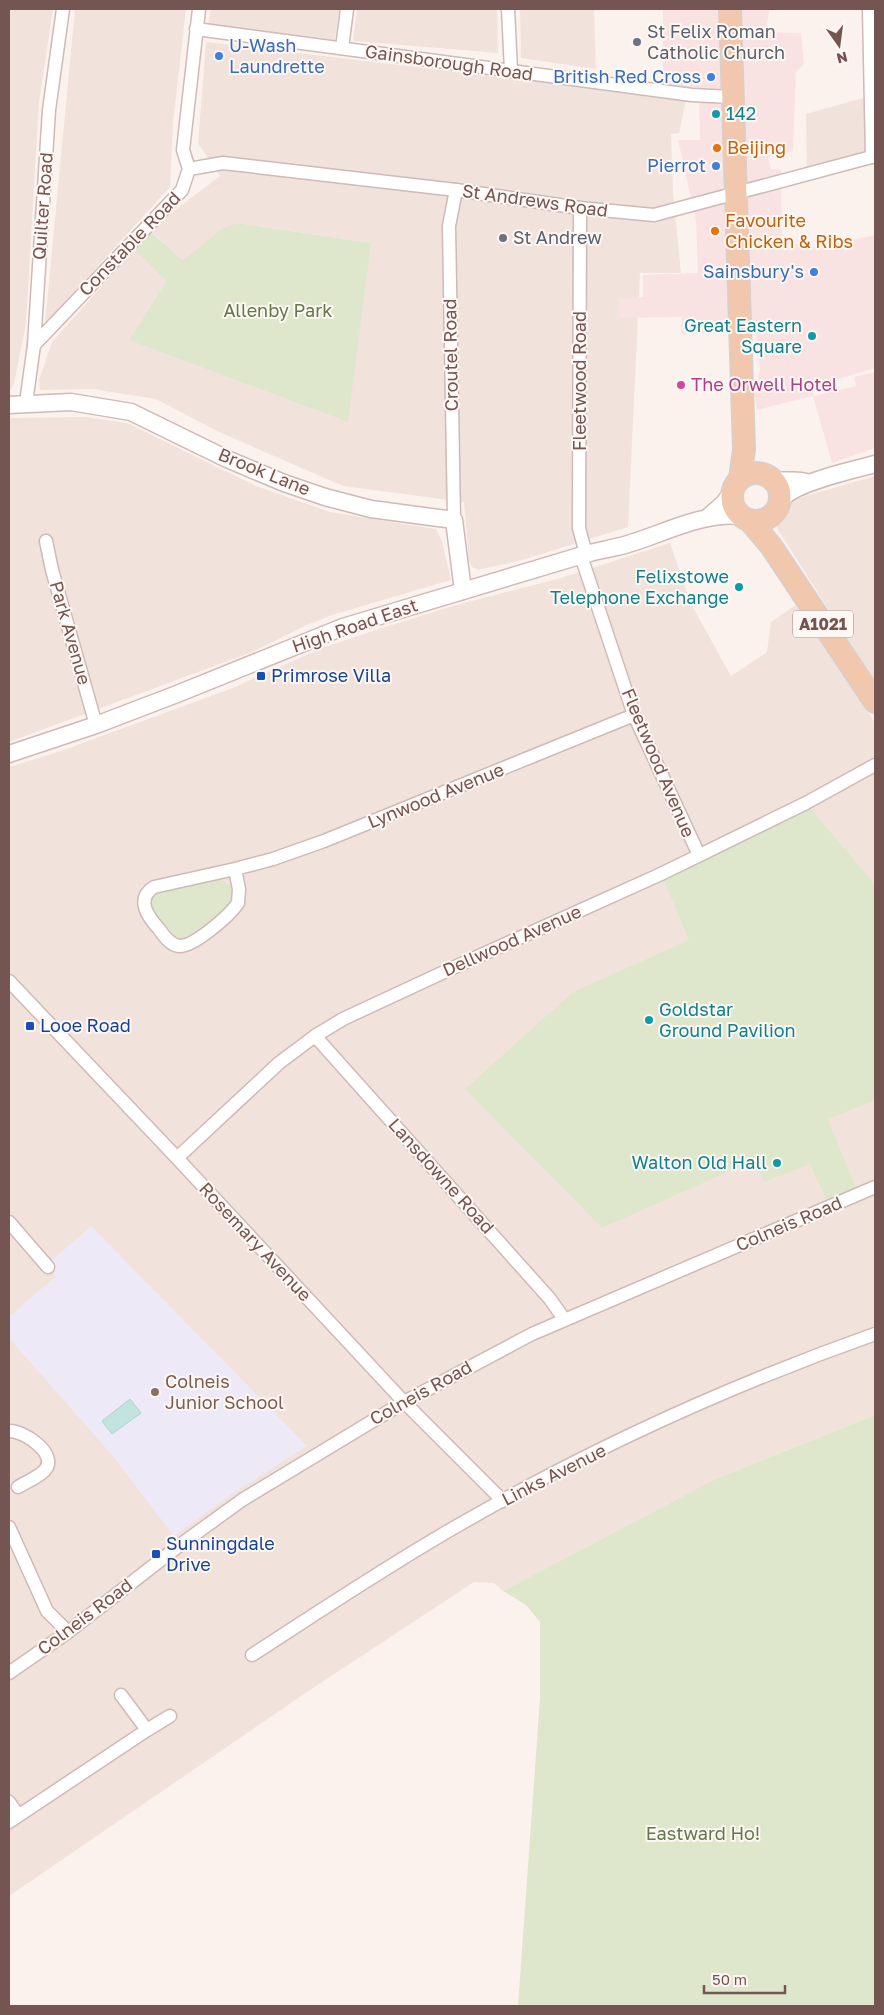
<svg xmlns="http://www.w3.org/2000/svg" width="884" height="2015" viewBox="0 0 884 2015" font-family="'Golos Text',sans-serif">
	<rect width="100%" height="100%" fill="#fbf2ed"/>
	<g fill="#f2e2dc">
		<path d="M 9,9 L 53,9 L 39,102 L 26,323 L 14,384 L 9,392 Z"/>
		<path d="M 75,9 L 186,9 L 173,123 L 170,187 L 45,324 Z"/>
		<path d="M 211,9 L 339,9 L 335,40 L 208,25 Z"/>
		<path d="M 357,9 L 497,9 L 498,53 L 353,41 Z"/>
		<path d="M 520,9 L 594,9 L 596,69 L 521,58 Z"/>
		<path d="M 873,9 L 875,9 L 875,156 L 807,175 L 806,114 L 870,96 Z"/>
		<path d="M 206,42 L 686,99 L 679,133 L 671,134 L 673,193 L 681,273 L 640,273 L 628,527 L 522,560 L 478,570 L 472,567 L 469,561 L 464,502 L 343,486 L 217,431 L 156,399 L 93,389 L 40,390 L 39,380 L 52,342 L 135,249 L 166,281 L 129,340 L 368,259 L 371,243 L 238,223 L 223,229 L 183,260 L 149,230 L 220,176 L 198,143 Z"/>
		<path d="M 86,417 L 127,423 L 256,486 L 330,512 L 436,529 L 442,541 L 451,580 L 332,615 L 307,625 L 252,652 L 9,742 L 9,418 Z"/>
		<path d="M 875,476 L 875,683 L 777,528 L 777,521 L 792,500 Z"/>
		<path d="M 670,543 L 690,602 L 731,676 L 767,652 L 771,622 L 796,605 L 875,723 L 875,1415 L 717,1478 L 503,1591 L 494,1583 L 474,1582 L 310,1690 L 9,1896 L 9,767 L 61,751 L 230,689 L 322,648 L 382,628 L 456,605 L 561,578 Z"/>
	</g>
	<path fill="#f9e3e2" d="M 663,9 L 791,9 L 769,11 L 766,32 L 801,33 L 804,64 L 796,72 L 793,151 L 768,157 L 771,169 L 781,170 L 782,241 L 816,248 L 875,235 L 875,368 L 811,387 L 814,396 L 856,386 L 854,377 L 875,372 L 875,448 L 832,463 L 813,396 L 757,410 L 754,394 L 760,370 L 756,334 L 731,332 L 681,334 L 682,317 L 620,318 L 618,299 L 643,297 L 643,275 L 698,273 L 696,220 L 678,140 L 700,140 L 699,89 L 663,84 Z"/>
	<path fill="#eee9f7" d="M 91,1226 L 307,1446 L 233,1493 L 174,1536 L 112,1455 L 9,1338 L 9,1317 L 56,1276 L 47,1265 Z"/>
	<g fill="#dee7cc">
		<path d="M 238,223 L 371,243 L 348,422 L 129,340 L 166,281 L 129,244 L 145,227 L 183,260 L 223,228 Z"/>
		<path d="M 806,803 L 875,885 L 875,1100 L 828,1119 L 856,1188 L 827,1201 L 810,1164 L 764,1182 L 754,1160 L 602,1228 L 465,1089 L 573,992 L 689,940 L 661,874 Z"/>
		<path d="M 214,878 C 231,882 234,887 233,903 L 191,940 L 176,942 L 151,913 L 148,900 L 154,891 Z"/>
		<path d="M 875,1415 L 875,2006 L 518,2006 L 540,1698 L 540,1622 L 526,1605 L 503,1591 L 717,1478 Z"/>
	</g>
	<path fill="#c3e3df" stroke="#aad3cf" d="M 130,1399 L 141,1413 L 112,1434 L 102,1421 Z"/>
	<g fill="none" stroke-linecap="round" stroke-linejoin="round">
		<defs>
			<g id="minor">
				<path d="M 508,9 L 511,71"/>
				<path d="M 869,9 L 872,157"/>
				<path d="M 196,29 L 692,95 L 731,97"/>
				<path d="M 342,48 L 347,9"/>
				<path d="M 189,169 L 223,163 L 456,190 L 580,208 L 654,215 L 875,156"/>
				<path d="M 580,208 L 579,528 L 586,554"/>
				<path d="M 34,345 L 182,190 L 189,169 L 183,150 L 199,9"/>
				<path d="M 26,403 L 34,345 L 49,110 L 63,9"/>
				<path d="M 454,520 L 449,226 L 456,190"/>
				<path d="M 46,541 L 52,570 L 96,725"/>
				<path d="M 581,556 L 634,715 L 699,855"/>
				<path d="M 235,869 L 154,887 C 135,899 148,917 159,929 C 164,936 170,945 179,946 C 194,947 230,915 238,903 L 239,889 L 235,869 L 273,859 L 324,841 L 634,715"/>
				<path d="M 9,981 L 177,1158 L 404,1402 L 503,1501"/>
				<path d="M 315,1036 L 550,1299 L 564,1319"/>
				<path d="M 177,1158 L 279,1063 L 315,1036 L 343,1019 L 457,966 L 661,874 L 806,803 L 875,765"/>
				<path d="M 9,1222 L 48,1267"/>
				<path d="M 9,1431 C 23,1430 59,1454 45,1470 C 39,1477 26,1482 18,1487"/>
				<path d="M 9,1527 L 47,1611 L 68,1632"/>
				<path d="M 252,1655 C 320,1611 387,1566 457,1526 C 590,1449 731,1385 875,1334"/>
				<path d="M 9,1673 L 68,1632 L 180,1545 L 242,1500 L 404,1402 L 532,1334 L 875,1187"/>
				<path d="M 147,1730 L 170,1716"/>
				<path d="M 9,1802 L 18,1815"/>
				<path d="M 9,1822 L 147,1730 L 121,1695"/>
			</g>
			<g id="tertiary">
				<path d="M 9,405 L 71,402 L 131,412 L 227,459 L 284,483 L 325,497 L 371,509 L 454,520 L 463,591"/>
				<path d="M 772,479 C 783,483 795,478 806,482"/>
				<path d="M 780,501 C 792,483 853,470 875,464"/>
				<path d="M 707,518 L 724,503 L 732,492"/>
				<path d="M 9,754 L 96,725 L 177,694 L 343,627 L 586,554 C 600,550 615,548 628,544 C 665,533 703,512 742,516"/>
			</g>
			<g id="primary">
				<path d="M 730,9 L 744,449 L 740,479"/>
				<circle cx="756" cy="497" r="24"/>
				<path d="M 749,520 L 771,546 L 875,702"/>
			</g>
		</defs>
		<use href="#minor" stroke="#cebab6" stroke-width="15"/>
		<use href="#tertiary" stroke="#cebab6" stroke-width="19"/>
		<use href="#primary" stroke="#d8cfcf" stroke-width="24"/>
		<use href="#minor" stroke="#fff" stroke-width="12"/>
		<use href="#tertiary" stroke="#fff" stroke-width="16"/>
		<use href="#primary" stroke="#f1c7ae" stroke-width="21"/>
	</g>
	<g fill="#6b7280" stroke="#fdf7f3" stroke-width="2">
		<circle cx="637" cy="42" r="5"/>
		<circle cx="503" cy="238" r="5"/>
	</g>
	<g fill="#3f7fe0" stroke="#fdf7f3" stroke-width="2">
		<circle cx="219" cy="56" r="5"/>
		<circle cx="711" cy="77" r="5"/>
		<circle cx="716" cy="166" r="5"/>
		<circle cx="814" cy="272" r="5"/>
	</g>
	<g fill="#0f9aa8" stroke="#fdf7f3" stroke-width="2">
		<circle cx="716" cy="114" r="5"/>
		<circle cx="812" cy="336" r="5"/>
		<circle cx="739" cy="587" r="5"/>
		<circle cx="649" cy="1020" r="5"/>
		<circle cx="777" cy="1163" r="5"/>
	</g>
	<g fill="#e8710a" stroke="#fdf7f3" stroke-width="2">
		<circle cx="717" cy="148" r="5"/>
		<circle cx="715" cy="231" r="5"/>
	</g>
	<circle fill="#d1479c" stroke="#fdf7f3" stroke-width="2" cx="681" cy="385" r="5"/>
	<g fill="#1a4fb4" stroke="#fdf7f3" stroke-width="2">
		<rect x="256" y="671" width="10" height="10" rx="2.5"/>
		<rect x="25" y="1021" width="10" height="10" rx="2.5"/>
		<rect x="151" y="1549" width="10" height="10" rx="2.5"/>
	</g>
	<circle fill="#8d6e63" stroke="#fdf7f3" stroke-width="2" cx="155" cy="1392" r="5"/>
	<g text-anchor="middle" stroke-width="4" stroke-linejoin="round" paint-order="stroke">
		<rect fill="#fdf7f3" stroke="#9d8682" stroke-width="1" x="793" y="610.5" width="60" height="27" rx="4"/>
		<g font-size="16" font-weight="bold" fill="#745552">
			<text x="823" y="630">A1021</text>
		</g>
		<g font-size="18" fill="#5b616d" stroke="#fdf7f3" text-anchor="start">
			<text x="647" y="38">St Felix Roman<tspan x="647" dy="21">Catholic Church</tspan></text>
			<text x="513" y="244">St Andrew</text>
		</g>
		<g font-size="18" fill="#366cbe" stroke="#fdf7f3" text-anchor="end">
			<text x="229" y="52" text-anchor="start">U-Wash<tspan x="229" dy="21">Laundrette</tspan></text>
			<text x="701" y="83">British Red Cross</text>
			<text x="706" y="172">Pierrot</text>
			<text x="804" y="278">Sainsbury's</text>
		</g>
		<g font-size="18" fill="#745552" stroke="#fdf7f3">
			<text transform="translate(449 63) rotate(8)" y="6">Gainsborough Road</text>
			<text transform="translate(535 201) rotate(8)" y="6">St Andrews Road</text>
			<text transform="translate(43 206) rotate(-86)" y="6">Quilter Road</text>
			<text transform="translate(130 244) rotate(-46)" y="6">Constable Road</text>
			<text transform="translate(451 355) rotate(-91)" y="6">Croutel Road</text>
			<text transform="translate(580 381) rotate(-90)" y="6">Fleetwood Road</text>
			<text transform="translate(264 472) rotate(22)" y="6">Brook Lane</text>
			<text transform="translate(355 626) rotate(-19)" y="6">High Road East</text>
			<text transform="translate(70 633) rotate(74)" y="6">Park Avenue</text>
			<text transform="translate(658 763) rotate(67)" y="6">Fleetwood Avenue</text>
			<text transform="translate(436 796) rotate(-22)" y="6">Lynwood Avenue</text>
			<text transform="translate(512 941) rotate(-24)" y="6">Dellwood Avenue</text>
			<text transform="translate(441 1176) rotate(48)" y="6">Lansdowne Road</text>
			<text transform="translate(789 1224) rotate(-23)" y="6">Colneis Road</text>
			<text transform="translate(255 1242) rotate(47)" y="6">Rosemary Avenue</text>
			<text transform="translate(421 1393) rotate(-29)" y="6">Colneis Road</text>
			<text transform="translate(554 1475) rotate(-27)" y="6">Links Avenue</text>
			<text transform="translate(85 1617) rotate(-37)" y="6">Colneis Road</text>
		</g>
		<g font-size="18" fill="#0d838f" stroke="#fdf7f3" text-anchor="end">
			<text x="726" y="120" text-anchor="start">142</text>
			<text x="802" y="332">Great Eastern<tspan x="802" dy="21">Square</tspan></text>
			<text x="729" y="583">Felixstowe<tspan x="729" dy="21">Telephone Exchange</tspan></text>
			<text x="659" y="1016" text-anchor="start">Goldstar<tspan x="659" dy="21">Ground Pavilion</tspan></text>
			<text x="767" y="1169">Walton Old Hall</text>
		</g>
		<g font-size="18" fill="#c56008" stroke="#fdf7f3" text-anchor="start">
			<text x="727" y="154">Beijing</text>
			<text x="725" y="227">Favourite<tspan x="725" dy="21">Chicken &amp; Ribs</tspan></text>
		</g>
		<g font-size="18" fill="#64784b" stroke="#fdf7f3">
			<text x="278" y="317">Allenby Park</text>
			<text x="703" y="1840">Eastward Ho!</text>
		</g>
		<g font-size="18" fill="#b23c85" stroke="#fdf7f3" text-anchor="start">
			<text x="691" y="391">The Orwell Hotel</text>
		</g>
		<g font-size="18" fill="#164399" stroke="#fdf7f3" text-anchor="start">
			<text x="271" y="682">Primrose Villa</text>
			<text x="40" y="1032">Looe Road</text>
			<text x="166" y="1550">Sunningdale<tspan x="166" dy="21">Drive</tspan></text>
		</g>
		<g font-size="18" fill="#785e54" stroke="#fdf7f3" text-anchor="start">
			<text x="165" y="1388">Colneis<tspan x="165" dy="21">Junior School</tspan></text>
		</g>
	</g>
	<rect width="884" height="2015" fill="none" stroke="#745552" stroke-width="20"/>
	<g transform="translate(839 45) rotate(166)" stroke="#fdf7f3" stroke-width="4" paint-order="stroke">
	<path d="M0-4L9 19L0 12L-9 19Z" fill="#745552"/>
	<text y="-8" font-size="14" font-weight="bold" text-anchor="middle" fill="#745552">N</text>
	</g>
	<path d="M704 1985v8h81v-8" fill="none" stroke="#745552" stroke-width="2.5"/>
	<text x="712" y="1985" font-size="15" fill="#745552" stroke="#fdf7f3" stroke-width="4" paint-order="stroke">50 m</text>
</svg>
